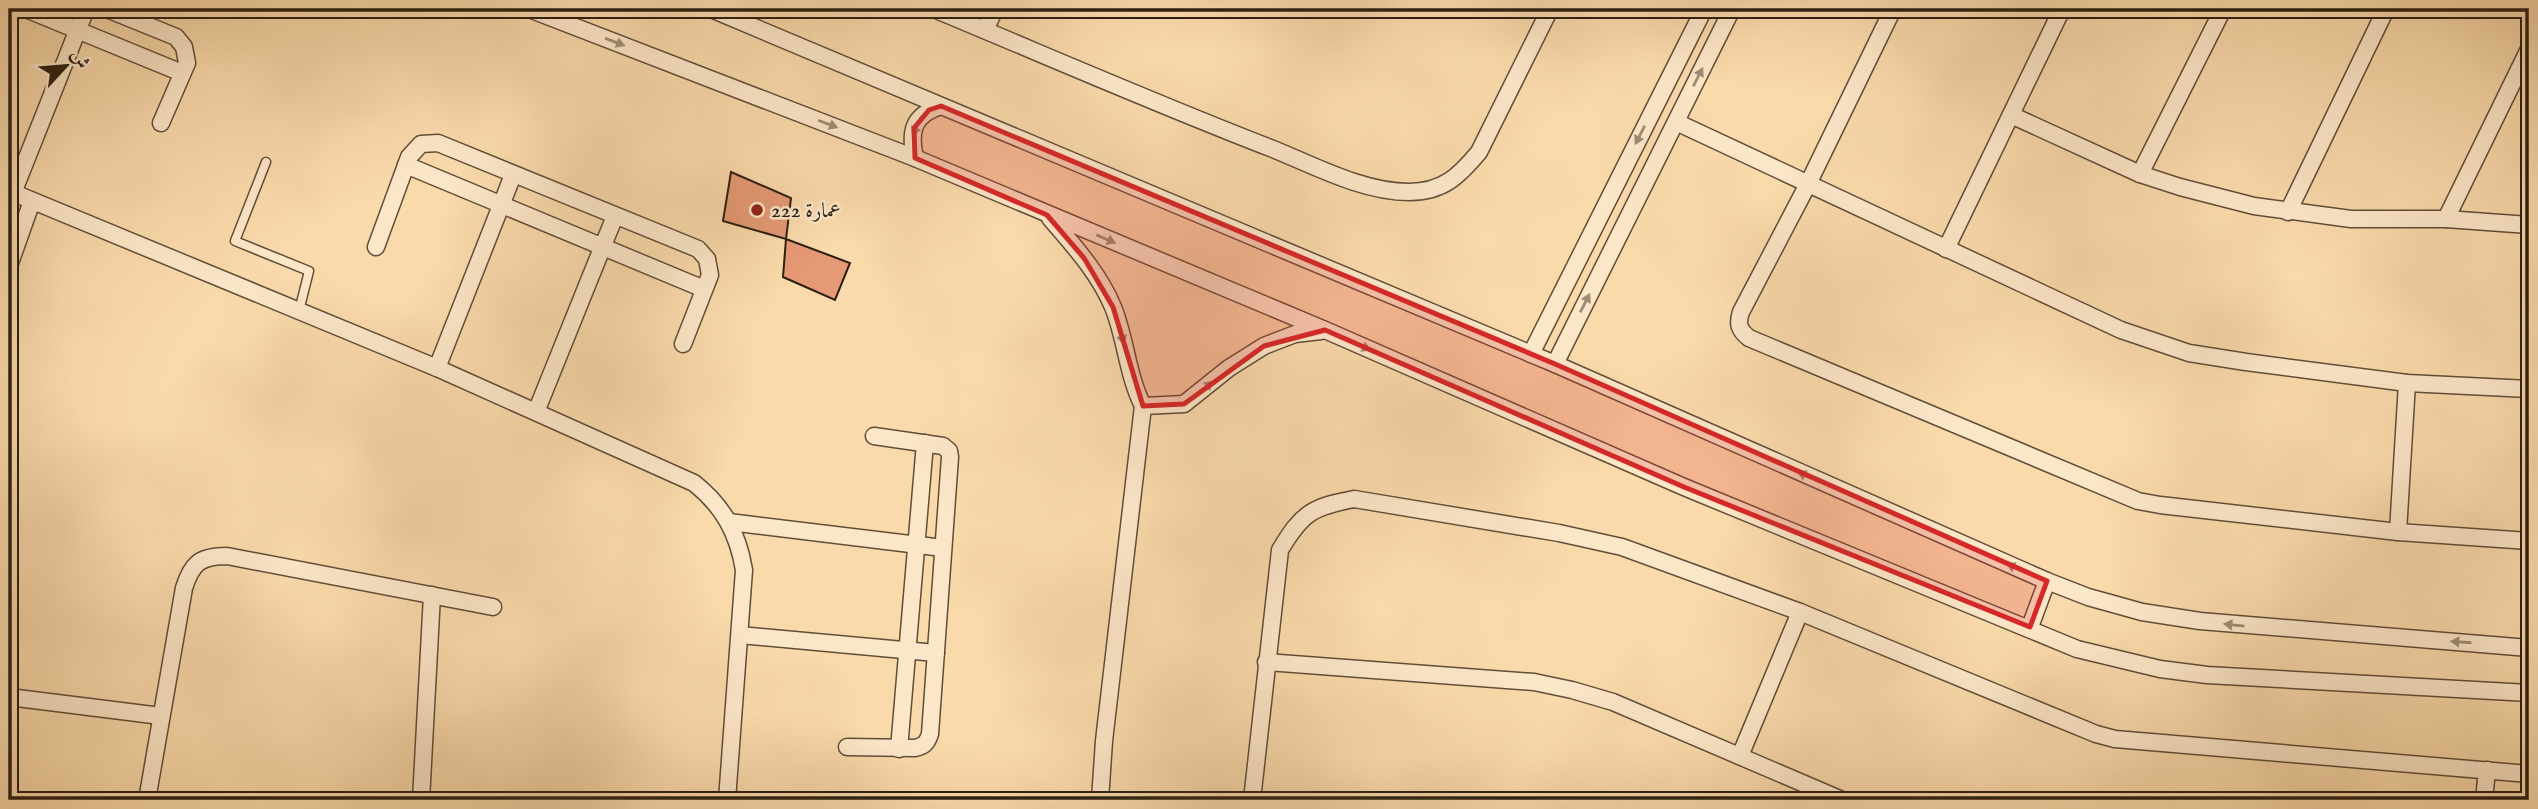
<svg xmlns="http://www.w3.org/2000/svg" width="2538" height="809" viewBox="0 0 2538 809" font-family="'IM FELL English',Amiri,serif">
	<rect width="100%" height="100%" fill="#fad9ab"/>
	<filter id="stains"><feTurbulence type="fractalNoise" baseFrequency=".00286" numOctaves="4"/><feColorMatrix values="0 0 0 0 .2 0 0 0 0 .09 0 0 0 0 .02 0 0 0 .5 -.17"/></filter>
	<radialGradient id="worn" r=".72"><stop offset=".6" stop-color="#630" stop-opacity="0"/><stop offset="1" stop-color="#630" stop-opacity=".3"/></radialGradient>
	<g fill="#e59974" stroke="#2b1f11" stroke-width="2">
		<path d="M 731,172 L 791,198 L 786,239 L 723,221 Z"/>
		<path d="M 786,239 L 850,263 L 835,300 L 783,277 Z"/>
	</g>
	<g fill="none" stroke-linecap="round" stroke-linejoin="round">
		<defs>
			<path id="service" d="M 266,162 L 235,241 L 309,271 L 299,311"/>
			<g id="minor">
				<path d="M 26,9 L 182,73"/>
				<path d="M 107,9 L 176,37 L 184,47 L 187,63 L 161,123"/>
				<path d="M 529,9 L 915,158 L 1325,330 L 1684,487 L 2077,649 L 2160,669 L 2207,675 L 2529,693"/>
				<path d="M 711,9 L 1555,364 L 2047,581 L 2088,597 L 2142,612 L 2200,621 L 2529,648"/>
				<path d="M 934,9 C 1047,56 1159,105 1273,149 C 1315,166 1363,192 1409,192 C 1443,192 1459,176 1479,152 L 1550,9"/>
				<path d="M 1893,9 L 1808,184 L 1741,312 C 1737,324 1739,330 1749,338 L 2138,501 L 2160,505 L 2398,532 L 2529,541"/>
				<path d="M 985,30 L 995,9"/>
				<path d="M 2011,115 L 2140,174 L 2180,187 L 2254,206 L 2351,219 L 2446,219 L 2529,225"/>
				<path d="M 1676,122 L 2121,330 L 2189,353 L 2246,362 L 2407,383 L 2529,389"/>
				<path d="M 915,158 C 909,131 913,115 941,106"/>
				<path d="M 406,165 L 704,289"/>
				<path d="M 2140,174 L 2223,9"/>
				<path d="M 9,191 L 437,368 L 694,483 C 723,506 738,533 744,570 L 727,800"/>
				<path d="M 13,193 L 86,9"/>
				<path d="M 2288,212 L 2386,9"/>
				<path d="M 1050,218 C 1073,245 1099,273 1113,307 C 1126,339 1127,374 1143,406 L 1104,741 L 1100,800"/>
				<path d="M 2446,219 L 2529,49"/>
				<path d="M 376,247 L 409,157 L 421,144 L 438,143 L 698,249 L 707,259 L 710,275 L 683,344"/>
				<path d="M 1946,249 L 2062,9"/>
				<path d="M 9,266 L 32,201"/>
				<path d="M 1531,354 L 1704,9"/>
				<path d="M 1555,364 L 1732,9"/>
				<path d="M 437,368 L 513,175"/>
				<path d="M 1143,406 L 1184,404 L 1229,368 L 1264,346 L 1295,334 L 1321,331"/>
				<path d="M 536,412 L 615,216"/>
				<path d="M 729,522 L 943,548"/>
				<path d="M 2398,532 L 2407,383"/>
				<path d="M 2030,627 L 2047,581"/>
				<path d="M 740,635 L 936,653"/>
				<path d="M 1266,662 L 1534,682 L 1572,690 L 1613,702 L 1842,800"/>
				<path d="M 9,697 L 161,716"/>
				<path d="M 847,747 L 915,748 C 924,746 927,743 930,734 L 950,457 L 949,451 L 943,446 L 874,436"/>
				<path d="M 899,749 L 925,443"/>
				<path d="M 1740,756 L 1800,612"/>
				<path d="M 147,800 L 184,588 C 192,563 200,556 227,556 L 493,607"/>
				<path d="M 421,800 L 432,595"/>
				<path d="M 1252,800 L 1280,550 C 1302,513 1312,507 1354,499 L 1559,533 L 1622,547 L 1800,612 L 2096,734 L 2115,739 L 2529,774"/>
				<path d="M 2484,800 L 2487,770"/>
			</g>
		</defs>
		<use href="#service" stroke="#5f4e38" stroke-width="11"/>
		<use href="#minor" stroke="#5f4e38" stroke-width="19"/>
		<use href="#service" stroke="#fce6c8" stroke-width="8"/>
		<use href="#minor" stroke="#fce6c8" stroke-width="16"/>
	</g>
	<defs><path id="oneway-solid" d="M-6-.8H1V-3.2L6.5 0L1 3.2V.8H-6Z" transform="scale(1.75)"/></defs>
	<g fill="#9e8c76">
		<use href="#oneway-solid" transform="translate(615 42) rotate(21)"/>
		<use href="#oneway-solid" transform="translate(1698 77) rotate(-63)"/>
		<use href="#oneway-solid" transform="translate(828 124) rotate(21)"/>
		<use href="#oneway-solid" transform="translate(917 126) rotate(116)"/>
		<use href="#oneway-solid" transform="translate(1640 135) rotate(117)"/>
		<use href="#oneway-solid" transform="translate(1106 239) rotate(23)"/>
		<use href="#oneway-solid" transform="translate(1585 303) rotate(-63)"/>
		<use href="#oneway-solid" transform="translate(1121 334) rotate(74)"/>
		<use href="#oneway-solid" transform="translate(1361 346) rotate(24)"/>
		<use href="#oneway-solid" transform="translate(1205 388) rotate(-39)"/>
		<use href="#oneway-solid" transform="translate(1807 476) rotate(-156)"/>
		<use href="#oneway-solid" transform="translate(2016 568) rotate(-156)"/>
		<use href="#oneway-solid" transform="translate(2234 625) rotate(-174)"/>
		<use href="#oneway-solid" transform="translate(2461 642) rotate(-176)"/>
	</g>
	<path fill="#d62828" fill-opacity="0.2" stroke="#d62828" stroke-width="5" stroke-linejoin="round" d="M 941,106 L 1555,364 L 2047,581 L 2030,627 L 1684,487 L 1325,330 L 1264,346 L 1184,404 L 1143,406 L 1113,307 L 1084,258 L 1047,215 L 915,158 L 914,128 L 929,110 Z"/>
	<circle fill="#8f2418" stroke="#fce6c8" stroke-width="2.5" cx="757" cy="210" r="7"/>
	<g text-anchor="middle" stroke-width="5" stroke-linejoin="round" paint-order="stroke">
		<g font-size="21" fill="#2b1f11" stroke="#fce6c8" text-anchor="start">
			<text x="771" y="217">عمارة 222</text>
		</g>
	</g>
	<rect width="2538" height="809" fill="none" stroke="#fad9ab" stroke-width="35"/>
	<rect x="10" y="10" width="2517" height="788" fill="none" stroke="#2b1f11" stroke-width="3.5"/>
	<rect x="18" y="18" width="2503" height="774" fill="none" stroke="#2b1f11" stroke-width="2"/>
	<g transform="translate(66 66) rotate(64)" stroke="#fce6c8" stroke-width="5" paint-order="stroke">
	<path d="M0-5L12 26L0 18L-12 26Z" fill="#2b1f11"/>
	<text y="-10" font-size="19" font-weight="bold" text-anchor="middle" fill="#2b1f11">ش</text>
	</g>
	<rect width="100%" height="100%" filter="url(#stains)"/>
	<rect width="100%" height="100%" fill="url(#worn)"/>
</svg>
